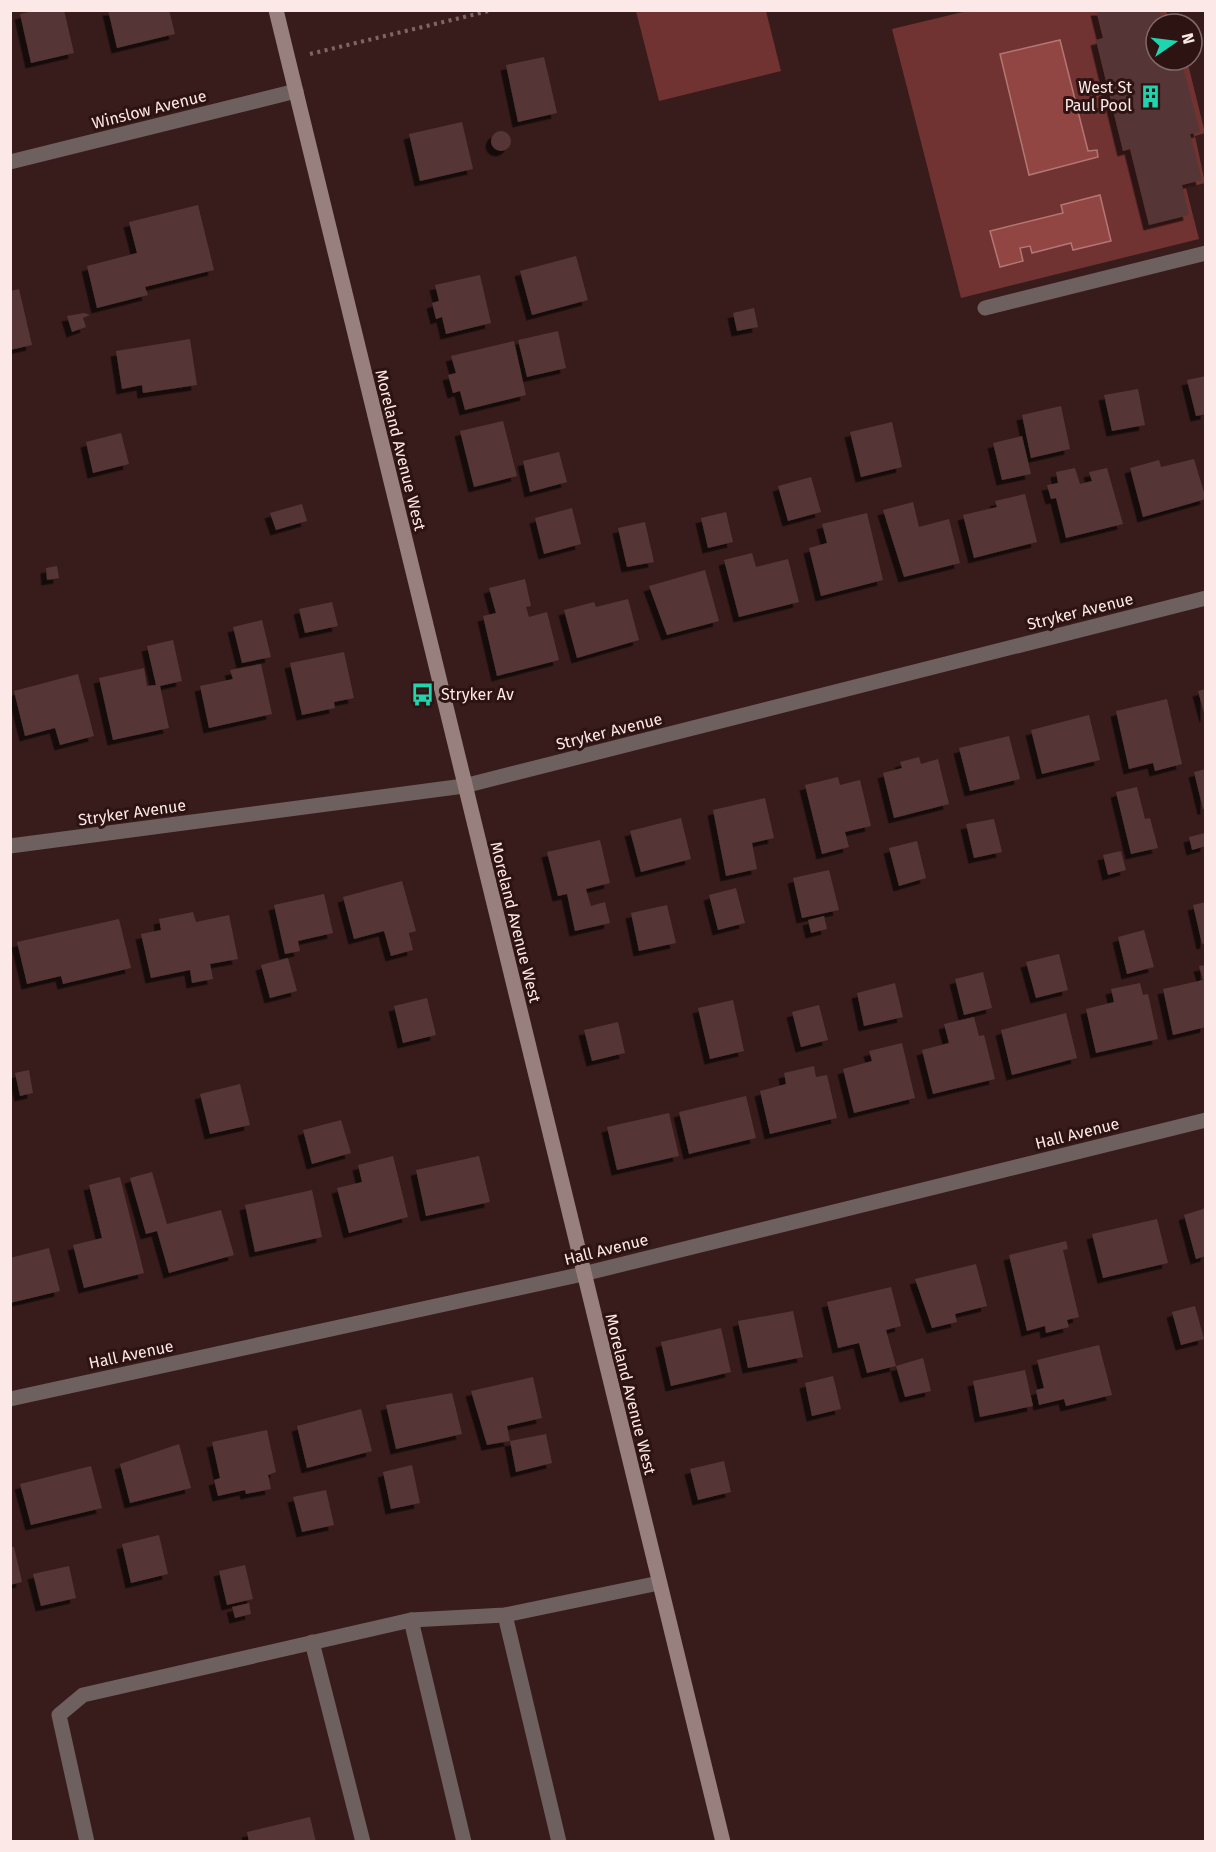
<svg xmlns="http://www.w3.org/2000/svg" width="1216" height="1852" viewBox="0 0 1216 1852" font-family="'Fira Sans',sans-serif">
	<defs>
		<filter id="shadow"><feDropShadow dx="-5.5" dy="5.5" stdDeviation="0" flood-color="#0009"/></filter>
	</defs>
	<rect width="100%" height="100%" fill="#371c1b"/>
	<g fill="#713331">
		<path d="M 971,10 L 1166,10 L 1168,17 L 1176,15 L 1178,24 L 1156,24 L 1156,60 L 1187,60 L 1205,133 L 1195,136 L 1205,183 L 1186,188 L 1199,239 L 961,298 L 892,29 Z"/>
		<path d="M 636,11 L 766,11 L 781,71 L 659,101 Z"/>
	</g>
	<g fill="#924643" stroke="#b27774" stroke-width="1.5">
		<path d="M 1060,40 L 1088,151 L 1097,150 L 1098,157 L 1029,175 L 1000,54 Z"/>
		<path d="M 1100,195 L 1111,241 L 1073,250 L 1071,243 L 1032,253 L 1030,246 L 1020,248 L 1023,261 L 1000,267 L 990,231 L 1063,213 L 1061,205 Z"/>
	</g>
	<g fill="#543634" filter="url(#shadow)">
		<path d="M 37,10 L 64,10 L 74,53 L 31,63 L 20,14 Z"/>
		<path d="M 108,10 L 169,10 L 175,34 L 117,48 Z"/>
		<path d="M 1096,10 L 1159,10 L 1163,23 L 1171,21 L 1172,24 L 1156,24 L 1156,60 L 1181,60 L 1200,132 L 1190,134 L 1202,180 L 1182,185 L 1189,215 L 1149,225 L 1130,149 L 1123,151 L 1096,40 L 1103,38 Z"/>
		<path d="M 544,57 L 557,113 L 518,122 L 506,65 Z"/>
		<path d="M 462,122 L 473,169 L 420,181 L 409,134 Z"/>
		<circle cx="501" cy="141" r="10"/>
		<path d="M 198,205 L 214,270 L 145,287 L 148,295 L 97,308 L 87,266 L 137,253 L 129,222 Z"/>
		<path d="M 576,256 L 588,300 L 532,315 L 520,271 Z"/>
		<path d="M 480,275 L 491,323 L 446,334 L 442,317 L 436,319 L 432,303 L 439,301 L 435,285 Z"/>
		<path d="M 19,289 L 32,345 L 10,350 L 10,291 Z"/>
		<path d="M 754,308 L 758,327 L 737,331 L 733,313 Z"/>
		<path d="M 84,313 L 90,315 L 83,318 L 86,327 L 72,332 L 67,316 Z"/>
		<path d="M 558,331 L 566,368 L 527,377 L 518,340 Z"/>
		<path d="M 190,339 L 197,385 L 143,393 L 142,385 L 122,389 L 116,351 Z"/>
		<path d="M 514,341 L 526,395 L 465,410 L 460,391 L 453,393 L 448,375 L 456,373 L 451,356 Z"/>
		<path d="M 1206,376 L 1206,414 L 1196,416 L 1187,380 Z"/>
		<path d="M 1138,389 L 1145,425 L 1112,431 L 1104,395 Z"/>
		<path d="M 1061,406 L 1070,449 L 1031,458 L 1022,415 Z"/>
		<path d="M 503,421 L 517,476 L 474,487 L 460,431 Z"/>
		<path d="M 892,422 L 902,467 L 861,477 L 850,432 Z"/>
		<path d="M 121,433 L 129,464 L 93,473 L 86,442 Z"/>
		<path d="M 1022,436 L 1031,474 L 1002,480 L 993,443 Z"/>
		<path d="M 559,452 L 567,482 L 530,492 L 523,461 Z"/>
		<path d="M 1194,459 L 1206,499 L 1143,517 L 1130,468 L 1159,460 L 1161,467 Z"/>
		<path d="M 1075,468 L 1080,484 L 1092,481 L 1089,472 L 1107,468 L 1123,524 L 1066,538 L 1056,498 L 1051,499 L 1047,485 L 1058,483 L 1056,472 Z"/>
		<path d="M 811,477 L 821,512 L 788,521 L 778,486 Z"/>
		<path d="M 1025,494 L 1037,542 L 974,558 L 963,515 L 997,507 L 995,501 Z"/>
		<path d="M 913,502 L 919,527 L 949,519 L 960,563 L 904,577 L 883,510 Z"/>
		<path d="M 302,504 L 307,521 L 276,530 L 270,513 Z"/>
		<path d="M 572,508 L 581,544 L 544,554 L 535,518 Z"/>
		<path d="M 726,512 L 733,542 L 708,548 L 701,518 Z"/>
		<path d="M 867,513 L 883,580 L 821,596 L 809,548 L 827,543 L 822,524 Z"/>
		<path d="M 645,522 L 654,562 L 627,567 L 618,528 Z"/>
		<path d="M 752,553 L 756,567 L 788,559 L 799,602 L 739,617 L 724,560 Z"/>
		<path d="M 57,566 L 59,578 L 47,580 L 46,568 Z"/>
		<path d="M 705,570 L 719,621 L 667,635 L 649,586 Z"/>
		<path d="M 525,579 L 531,606 L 526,607 L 529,617 L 547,612 L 559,660 L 497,676 L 483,616 L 496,613 L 489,588 Z"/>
		<path d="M 628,599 L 639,640 L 577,658 L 564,610 L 594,602 L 596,607 Z"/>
		<path d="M 332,602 L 338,626 L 305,633 L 299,609 Z"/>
		<path d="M 262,620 L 271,657 L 242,663 L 233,627 Z"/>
		<path d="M 173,640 L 182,681 L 160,686 L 169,728 L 113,740 L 99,678 L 144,668 L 147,686 L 156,685 L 147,646 Z"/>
		<path d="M 344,652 L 354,698 L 334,702 L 335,708 L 302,715 L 290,663 Z"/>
		<path d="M 261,664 L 272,714 L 209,728 L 200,686 L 233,679 L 230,670 Z"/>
		<path d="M 78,674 L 94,736 L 60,745 L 55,728 L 25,736 L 14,691 Z"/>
		<path d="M 1206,689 L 1206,717 L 1205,717 L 1198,691 Z"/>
		<path d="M 1167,699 L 1182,764 L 1155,771 L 1153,763 L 1129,769 L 1116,711 Z"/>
		<path d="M 1089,715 L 1100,760 L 1042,774 L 1031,730 Z"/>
		<path d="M 1009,736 L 1020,779 L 970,791 L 959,748 Z"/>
		<path d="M 919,757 L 921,764 L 938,759 L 949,804 L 894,818 L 883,773 L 902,768 L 900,762 Z"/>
		<path d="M 1206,769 L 1206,809 L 1203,809 L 1194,772 Z"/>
		<path d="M 838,777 L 840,785 L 860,780 L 871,826 L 845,832 L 849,847 L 822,854 L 805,785 Z"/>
		<path d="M 1137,787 L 1145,819 L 1150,818 L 1158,848 L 1131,854 L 1116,792 Z"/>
		<path d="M 765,798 L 774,838 L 752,843 L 757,869 L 726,876 L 713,810 Z"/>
		<path d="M 681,818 L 691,859 L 641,872 L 630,831 Z"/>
		<path d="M 994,819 L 1002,852 L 974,858 L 966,824 Z"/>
		<path d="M 1205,833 L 1206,846 L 1192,850 L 1189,837 Z"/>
		<path d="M 600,840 L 610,883 L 586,889 L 591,906 L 605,902 L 610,923 L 575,931 L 567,894 L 558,896 L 547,852 Z"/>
		<path d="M 917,841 L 926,878 L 899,886 L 889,848 Z"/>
		<path d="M 1121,851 L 1126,870 L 1108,875 L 1103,855 Z"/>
		<path d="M 829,870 L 839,910 L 802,918 L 793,878 Z"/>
		<path d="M 402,881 L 416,931 L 409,933 L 413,950 L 391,956 L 384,931 L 354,939 L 343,897 Z"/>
		<path d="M 736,888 L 745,923 L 718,930 L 709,895 Z"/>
		<path d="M 324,894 L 333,933 L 298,941 L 300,951 L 285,954 L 274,905 Z"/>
		<path d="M 1206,902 L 1206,943 L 1202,944 L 1193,905 Z"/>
		<path d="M 667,905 L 676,943 L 639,951 L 631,913 Z"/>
		<path d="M 193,912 L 196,922 L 229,915 L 238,959 L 210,964 L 213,979 L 192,983 L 190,970 L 151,978 L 141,934 L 161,930 L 159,919 Z"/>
		<path d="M 824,916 L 827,929 L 811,933 L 808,920 Z"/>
		<path d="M 119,919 L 131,968 L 63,984 L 61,976 L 27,984 L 17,942 Z"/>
		<path d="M 1144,930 L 1154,967 L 1127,974 L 1118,937 Z"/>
		<path d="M 1059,954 L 1068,990 L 1036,998 L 1026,962 Z"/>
		<path d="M 288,958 L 297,991 L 270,998 L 261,965 Z"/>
		<path d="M 1206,965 L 1206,1027 L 1173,1035 L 1163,989 L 1203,980 L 1199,966 Z"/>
		<path d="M 983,972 L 992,1008 L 964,1015 L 955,979 Z"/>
		<path d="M 895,983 L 903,1017 L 864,1026 L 857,993 Z"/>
		<path d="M 1140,983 L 1143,995 L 1148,994 L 1158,1039 L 1096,1053 L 1086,1009 L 1114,1002 L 1111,989 Z"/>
		<path d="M 427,998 L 436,1035 L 403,1043 L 394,1006 Z"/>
		<path d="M 733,1000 L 744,1051 L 710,1059 L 698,1008 Z"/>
		<path d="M 819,1005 L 828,1040 L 801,1047 L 792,1012 Z"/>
		<path d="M 1066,1013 L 1077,1058 L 1012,1075 L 1001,1030 Z"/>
		<path d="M 974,1017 L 979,1036 L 984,1035 L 995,1079 L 933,1094 L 922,1050 L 949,1043 L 944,1024 Z"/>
		<path d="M 618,1022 L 625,1053 L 592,1061 L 584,1030 Z"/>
		<path d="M 902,1043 L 915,1098 L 854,1113 L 843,1069 L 872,1061 L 869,1051 Z"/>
		<path d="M 814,1066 L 816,1077 L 827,1075 L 837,1118 L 770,1134 L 760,1091 L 786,1084 L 784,1073 Z"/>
		<path d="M 29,1070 L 33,1093 L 20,1096 L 15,1073 Z"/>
		<path d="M 240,1084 L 250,1125 L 210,1134 L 200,1094 Z"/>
		<path d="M 746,1096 L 756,1138 L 689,1154 L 679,1112 Z"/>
		<path d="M 669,1113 L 679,1156 L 617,1170 L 607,1127 Z"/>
		<path d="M 341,1120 L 351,1153 L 312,1164 L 303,1130 Z"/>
		<path d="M 393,1156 L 408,1217 L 349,1233 L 337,1188 L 362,1182 L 358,1165 Z"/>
		<path d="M 479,1156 L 490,1202 L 426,1216 L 416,1170 Z"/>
		<path d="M 152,1172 L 167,1224 L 221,1210 L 234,1255 L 169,1273 L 157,1231 L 146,1234 L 130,1178 Z"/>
		<path d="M 120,1177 L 144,1273 L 84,1288 L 73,1245 L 102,1238 L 89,1185 Z"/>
		<path d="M 312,1190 L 322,1237 L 255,1252 L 245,1205 Z"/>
		<path d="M 1206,1208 L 1206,1256 L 1196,1259 L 1184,1215 Z"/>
		<path d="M 1157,1219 L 1168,1263 L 1103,1278 L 1092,1234 Z"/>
		<path d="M 1066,1241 L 1068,1249 L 1063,1250 L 1079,1317 L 1067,1320 L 1069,1327 L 1046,1333 L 1045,1326 L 1027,1331 L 1009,1255 Z"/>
		<path d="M 49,1248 L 60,1291 L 10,1303 L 10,1258 Z"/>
		<path d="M 976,1264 L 987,1306 L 955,1314 L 957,1322 L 932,1328 L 915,1279 Z"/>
		<path d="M 891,1287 L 901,1326 L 886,1330 L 896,1366 L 867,1373 L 859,1343 L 838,1348 L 827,1302 Z"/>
		<path d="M 1195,1306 L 1204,1339 L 1181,1345 L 1172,1312 Z"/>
		<path d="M 793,1311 L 803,1357 L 748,1368 L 738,1321 Z"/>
		<path d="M 721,1328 L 731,1372 L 671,1386 L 661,1342 Z"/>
		<path d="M 1099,1345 L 1112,1395 L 1066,1406 L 1064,1399 L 1039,1405 L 1036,1390 L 1044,1388 L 1037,1360 Z"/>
		<path d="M 923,1358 L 931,1391 L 905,1397 L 896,1366 Z"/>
		<path d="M 1025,1370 L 1033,1406 L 980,1417 L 973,1381 Z"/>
		<path d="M 833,1376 L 841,1409 L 812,1416 L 805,1383 Z"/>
		<path d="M 533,1377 L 542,1418 L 507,1426 L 510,1441 L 487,1445 L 471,1391 Z"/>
		<path d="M 452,1393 L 462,1434 L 396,1449 L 386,1405 Z"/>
		<path d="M 361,1409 L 372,1451 L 307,1468 L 297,1426 Z"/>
		<path d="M 267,1430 L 276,1472 L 268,1475 L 271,1489 L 246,1494 L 245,1490 L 218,1496 L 214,1480 L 220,1478 L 212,1442 Z"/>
		<path d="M 546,1434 L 552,1463 L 516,1472 L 510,1441 Z"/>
		<path d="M 179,1444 L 191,1488 L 130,1503 L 120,1464 Z"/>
		<path d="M 724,1461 L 731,1492 L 698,1500 L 690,1469 Z"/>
		<path d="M 412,1465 L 420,1503 L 391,1509 L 383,1472 Z"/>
		<path d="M 91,1466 L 102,1508 L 31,1525 L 20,1484 Z"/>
		<path d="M 326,1490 L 334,1525 L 302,1532 L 293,1497 Z"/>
		<path d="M 159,1535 L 168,1574 L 131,1583 L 122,1544 Z"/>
		<path d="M 10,1547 L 14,1547 L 22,1582 L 10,1585 Z"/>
		<path d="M 245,1565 L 253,1599 L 227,1605 L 219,1571 Z"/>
		<path d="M 69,1566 L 76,1598 L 41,1606 L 33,1574 Z"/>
		<path d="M 249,1603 L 251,1614 L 235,1618 L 232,1607 Z"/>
		<path d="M 310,1817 L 316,1842 L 249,1842 L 247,1832 Z"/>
	</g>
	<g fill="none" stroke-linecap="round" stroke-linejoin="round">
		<path stroke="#7e6665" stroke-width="4" stroke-dasharray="3 4.5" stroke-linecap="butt" d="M 310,54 L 493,10"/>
		<g stroke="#6e605e" stroke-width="15">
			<path d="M 985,308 L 1206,253"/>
			<path d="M 505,1615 L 559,1842"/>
			<path d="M 411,1620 L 464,1842"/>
			<path d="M 312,1642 L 363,1842"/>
			<path d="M 87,1842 L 59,1715 L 83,1695 L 411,1620 L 505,1615 L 659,1583"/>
		</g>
		<g stroke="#6e605e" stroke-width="15">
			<path d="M 10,162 L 296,91"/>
			<path d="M 10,846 L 464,786 L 1206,598"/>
			<path d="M 10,1399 L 583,1274 L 1206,1120"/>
		</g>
		<path stroke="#98807e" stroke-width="15" d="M 276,10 L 723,1842"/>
	</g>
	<defs>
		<symbol id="building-bare" viewBox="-9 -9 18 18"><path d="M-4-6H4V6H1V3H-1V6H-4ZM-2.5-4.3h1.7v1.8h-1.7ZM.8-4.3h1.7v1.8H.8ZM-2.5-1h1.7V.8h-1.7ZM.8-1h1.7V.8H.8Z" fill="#1fd5b0" stroke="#2d1312" stroke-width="2.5" paint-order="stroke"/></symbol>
		<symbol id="bus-bare" viewBox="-9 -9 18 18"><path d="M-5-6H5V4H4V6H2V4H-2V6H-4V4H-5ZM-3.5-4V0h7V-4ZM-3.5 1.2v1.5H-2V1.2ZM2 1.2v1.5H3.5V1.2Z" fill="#1fd5b0" stroke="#2d1312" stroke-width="2.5" paint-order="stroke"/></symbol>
	</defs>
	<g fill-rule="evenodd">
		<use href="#building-bare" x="1134" y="80" width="33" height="33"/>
		<use href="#bus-bare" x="406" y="678" width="33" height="33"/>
	</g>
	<g text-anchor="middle" stroke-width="6" stroke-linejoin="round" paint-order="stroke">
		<g font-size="16" fill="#fce9e7" stroke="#2d1312" text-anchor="end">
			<text x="1132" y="93">West St<tspan x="1132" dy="18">Paul Pool</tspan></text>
			<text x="441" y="700" text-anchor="start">Stryker Av</text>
		</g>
		<g font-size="16" fill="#fce9e7" stroke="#2d1312">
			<text transform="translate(149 109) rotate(-14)" y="6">Winslow Avenue</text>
			<text transform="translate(401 450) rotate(76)" y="6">Moreland Avenue West</text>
			<text transform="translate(1080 611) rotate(-14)" y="6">Stryker Avenue</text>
			<text transform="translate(609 731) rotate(-14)" y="6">Stryker Avenue</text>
			<text transform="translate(132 812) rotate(-8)" y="6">Stryker Avenue</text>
			<text transform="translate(516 922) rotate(76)" y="6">Moreland Avenue West</text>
			<text transform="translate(1077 1133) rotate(-14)" y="6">Hall Avenue</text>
			<text transform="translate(606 1249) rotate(-14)" y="6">Hall Avenue</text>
			<text transform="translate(131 1354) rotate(-12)" y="6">Hall Avenue</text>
			<text transform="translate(631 1394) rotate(76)" y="6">Moreland Avenue West</text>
		</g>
	</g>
	<rect width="1216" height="1852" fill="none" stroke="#fce9e7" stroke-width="24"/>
	<g transform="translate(1174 42) rotate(76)"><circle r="28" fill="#2d1312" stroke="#806967" stroke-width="1.5"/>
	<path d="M0-4.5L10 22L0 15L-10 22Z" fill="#1fd5b0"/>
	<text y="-9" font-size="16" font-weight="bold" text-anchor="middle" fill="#fce9e7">N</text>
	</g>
</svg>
